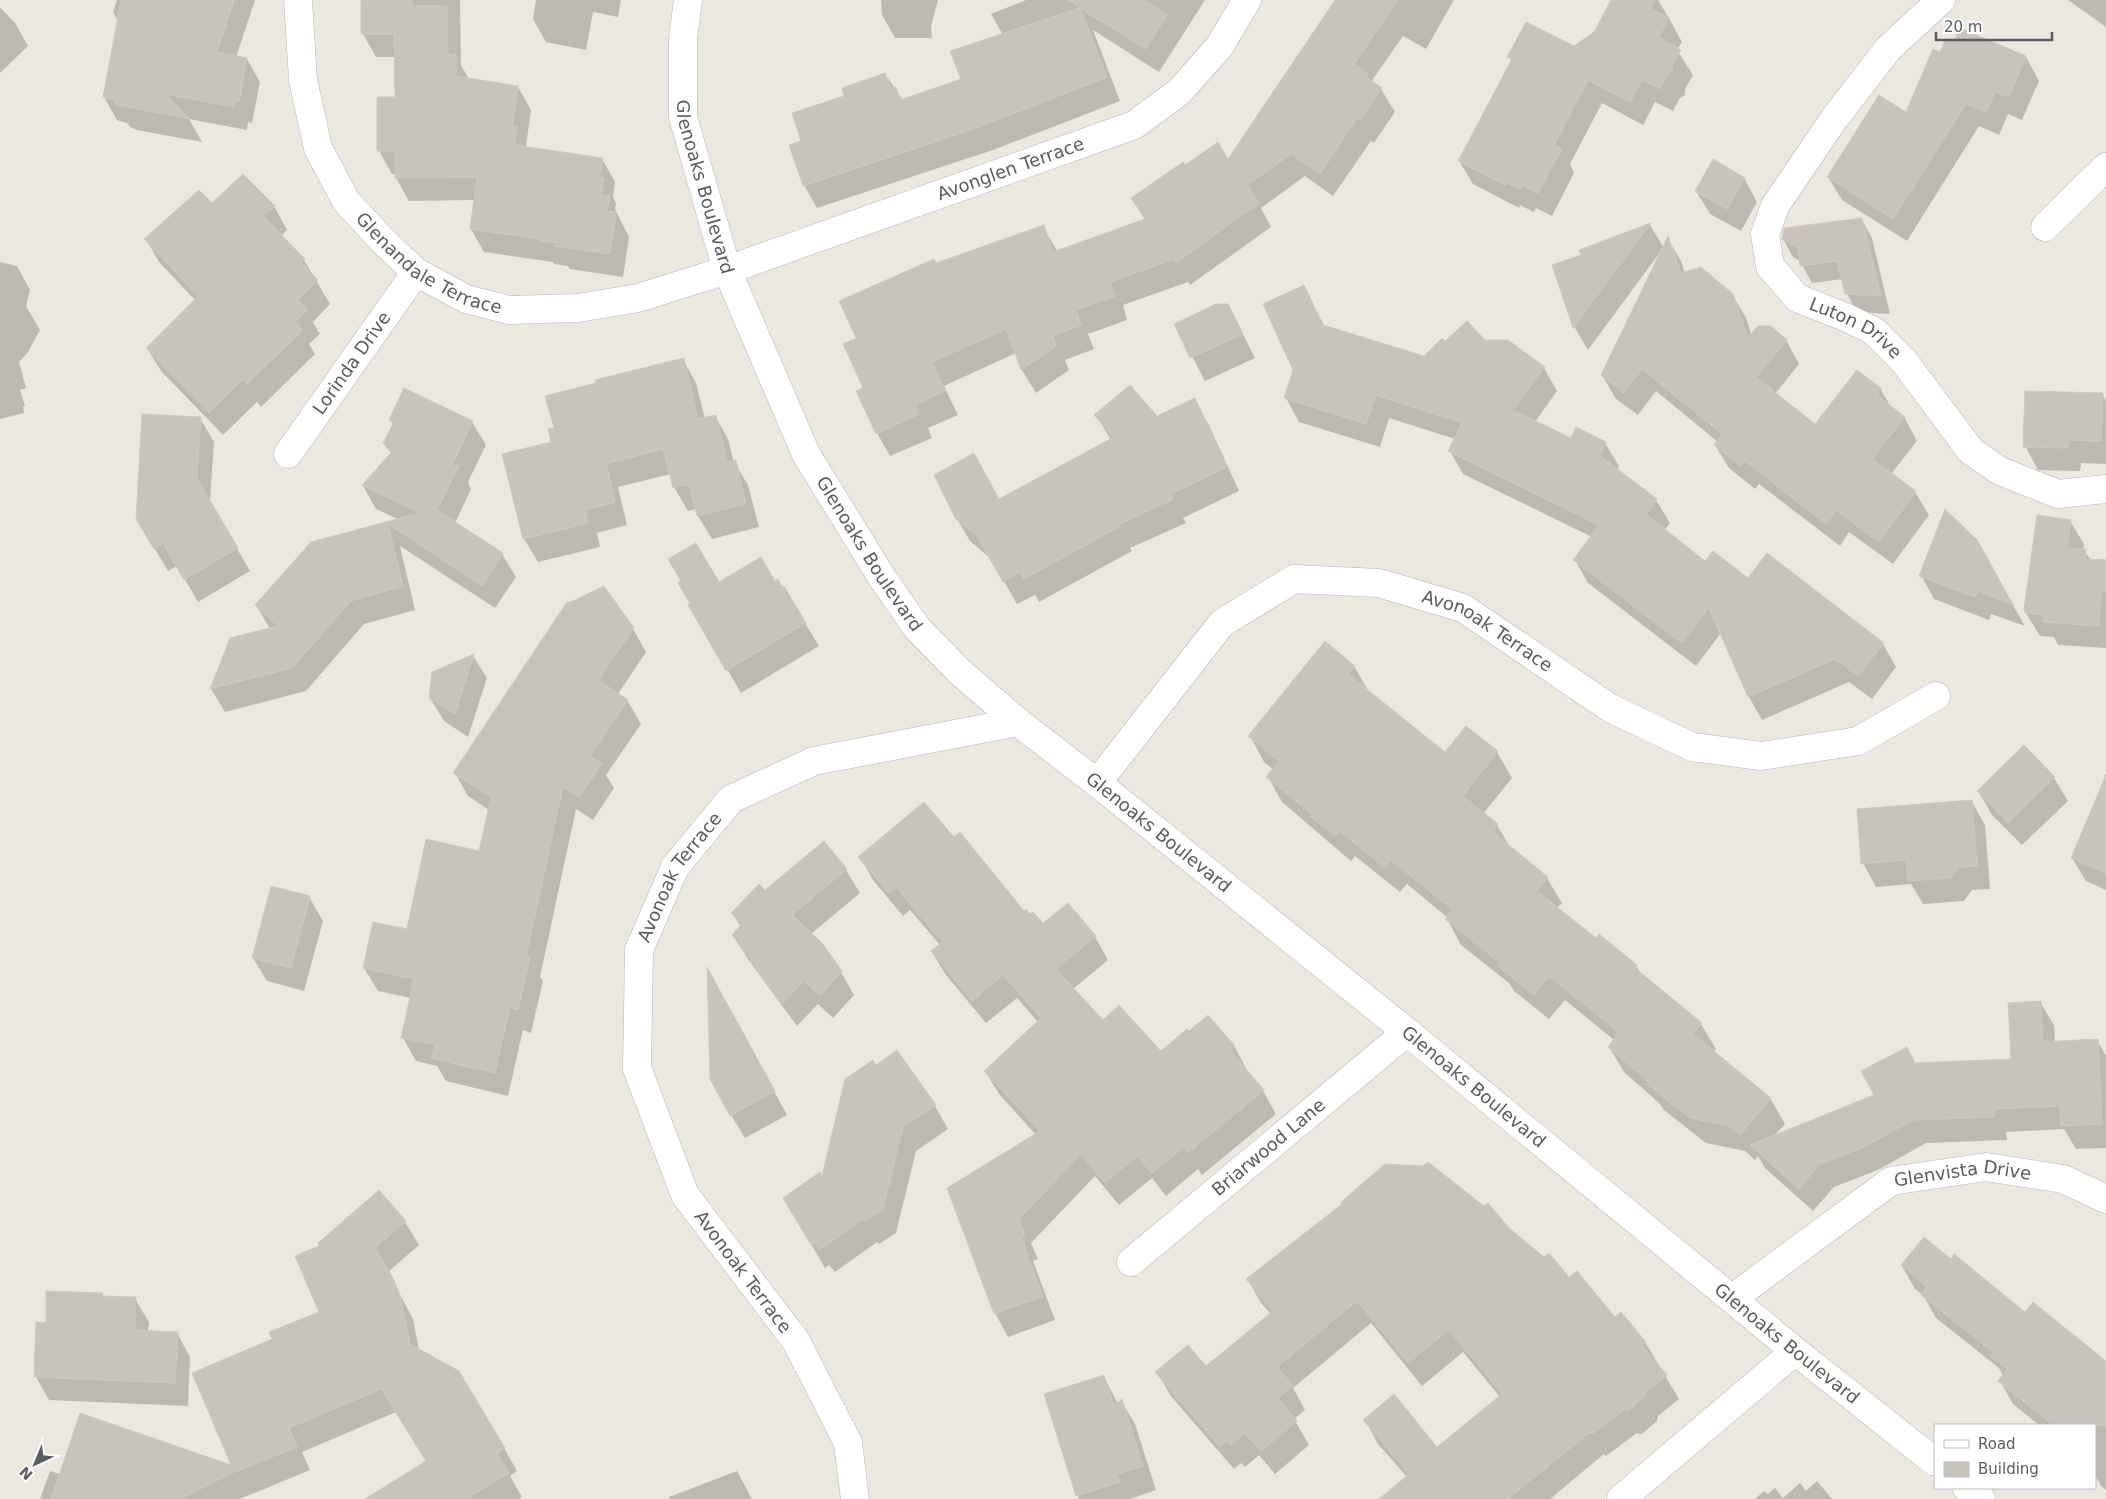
<svg xmlns="http://www.w3.org/2000/svg" width="2106" height="1499" viewBox="0 0 2106 1499" font-family="'DejaVu Sans',sans-serif">
	<rect width="100%" height="100%" fill="#ede8df"/>
	<g fill="#0003">
		<path d="M 117,0 L 255,0 L 236,57 L 247,59 L 260,82 L 252,123 L 248,122 L 247,130 L 189,119 L 202,142 L 137,130 L 130,127 L 127,123 L 117,120 L 104,97 L 118,21 L 113,12 Z"/>
		<path d="M 362,0 L 460,0 L 461,65 L 469,79 L 518,87 L 531,110 L 526,146 L 528,148 L 602,159 L 615,182 L 613,197 L 616,203 L 615,209 L 629,237 L 623,277 L 570,269 L 568,266 L 554,264 L 553,262 L 484,252 L 471,229 L 475,200 L 409,201 L 396,178 L 396,174 L 392,174 L 379,151 L 378,99 L 396,98 L 395,57 L 376,57 L 363,34 Z"/>
		<path d="M 536,0 L 621,0 L 618,17 L 593,12 L 586,50 L 546,42 L 533,19 Z"/>
		<path d="M 881,0 L 938,0 L 931,26 L 932,38 L 895,38 L 882,15 Z"/>
		<path d="M 1026,0 L 1205,0 L 1159,72 L 1093,30 L 1120,101 L 993,150 L 817,208 L 804,185 L 803,142 L 846,96 L 885,74 L 903,100 L 962,80 L 1003,35 L 991,14 Z"/>
		<path d="M 1339,0 L 1454,0 L 1426,49 L 1403,36 L 1371,82 L 1381,89 L 1395,112 L 1374,143 L 1371,141 L 1333,196 L 1305,176 L 1261,208 L 1271,227 L 1190,285 L 1188,282 L 1123,305 L 1127,320 L 1088,334 L 1094,349 L 1065,360 L 1069,370 L 1036,393 L 1022,370 L 1016,353 L 944,386 L 958,415 L 928,428 L 932,438 L 890,456 L 877,433 L 864,389 L 857,338 L 935,264 L 1043,227 L 1058,252 L 1145,220 L 1132,199 L 1185,166 L 1228,161 Z"/>
		<path d="M 1613,0 L 1658,0 L 1670,20 L 1682,42 L 1677,50 L 1693,75 L 1685,89 L 1685,95 L 1680,98 L 1673,111 L 1655,102 L 1643,125 L 1602,103 L 1570,164 L 1574,173 L 1552,216 L 1536,208 L 1534,212 L 1520,205 L 1519,208 L 1473,184 L 1459,161 L 1512,62 L 1509,57 L 1574,48 L 1595,33 Z"/>
		<path d="M 2068,0 L 2106,0 L 2106,27 Z"/>
		<path d="M 0,7 L 15,23 L 28,46 L 0,73 Z"/>
		<path d="M 1961,30 L 2026,57 L 2039,81 L 2022,120 L 2008,114 L 1999,135 L 1979,126 L 1907,241 L 1842,200 L 1828,177 L 1907,114 L 1940,53 L 1955,44 Z"/>
		<path d="M 1744,178 L 1757,202 L 1741,231 L 1710,214 L 1696,191 Z"/>
		<path d="M 212,205 L 274,206 L 287,230 L 281,236 L 304,260 L 330,304 L 313,322 L 320,334 L 309,344 L 315,354 L 261,407 L 257,402 L 223,435 L 161,371 L 147,348 L 196,301 L 159,262 L 146,239 Z"/>
		<path d="M 1862,220 L 1872,238 L 1890,314 L 1857,312 L 1847,294 L 1843,279 L 1812,283 L 1800,261 L 1793,257 L 1783,239 Z"/>
		<path d="M 1650,225 L 1664,248 L 1668,239 L 1681,261 L 1685,273 L 1732,294 L 1746,318 L 1752,336 L 1786,340 L 1799,364 L 1775,394 L 1816,425 L 1857,372 L 1881,390 L 1892,409 L 1904,417 L 1917,441 L 1891,474 L 1915,492 L 1929,515 L 1893,564 L 1849,532 L 1840,546 L 1759,484 L 1755,489 L 1729,468 L 1715,445 L 1718,442 L 1656,391 L 1638,415 L 1616,399 L 1602,375 L 1661,251 L 1588,350 L 1575,328 L 1554,266 L 1583,256 L 1581,250 Z"/>
		<path d="M 0,262 L 17,266 L 30,290 L 26,306 L 40,330 L 28,352 L 19,362 L 26,388 L 20,390 L 25,406 L 23,407 L 24,413 L 0,419 Z"/>
		<path d="M 1304,287 L 1325,327 L 1424,357 L 1445,343 L 1485,341 L 1544,368 L 1557,391 L 1535,422 L 1571,439 L 1605,443 L 1619,466 L 1617,470 L 1656,500 L 1670,523 L 1664,531 L 1706,563 L 1748,580 L 1883,644 L 1896,667 L 1872,699 L 1849,682 L 1762,720 L 1749,697 L 1721,633 L 1696,666 L 1588,583 L 1575,560 L 1592,537 L 1463,474 L 1450,451 L 1455,439 L 1389,418 L 1380,447 L 1299,422 L 1286,398 L 1294,370 Z"/>
		<path d="M 1228,305 L 1255,358 L 1205,381 L 1176,325 Z"/>
		<path d="M 683,359 L 696,383 L 705,418 L 715,416 L 728,439 L 734,462 L 748,485 L 759,527 L 712,539 L 698,516 L 696,509 L 688,511 L 674,487 L 671,474 L 618,487 L 627,525 L 597,533 L 600,547 L 538,562 L 524,539 L 555,429 Z"/>
		<path d="M 2102,394 L 2106,401 L 2106,464 L 2081,463 L 2080,471 L 2038,470 L 2025,446 Z"/>
		<path d="M 1194,400 L 1208,423 L 1239,491 L 1183,518 L 1186,523 L 1130,548 L 1132,551 L 1039,602 L 1035,595 L 1017,604 L 991,559 L 970,541 L 956,517 L 999,501 L 1111,440 L 1096,415 L 1156,418 Z"/>
		<path d="M 200,418 L 214,442 L 210,502 L 250,571 L 198,602 L 177,566 L 168,571 L 137,519 Z"/>
		<path d="M 390,420 L 472,422 L 486,445 L 468,482 L 471,489 L 455,523 L 502,554 L 516,577 L 495,608 L 400,546 L 415,610 L 364,624 L 306,691 L 225,712 L 211,689 L 231,639 L 270,629 L 256,605 L 312,543 L 400,520 L 376,509 L 363,486 L 391,454 L 385,443 L 394,425 Z"/>
		<path d="M 2070,521 L 2084,544 L 2083,550 L 2091,560 L 2106,561 L 2106,648 L 2058,645 L 2054,637 L 2040,636 L 2026,613 Z"/>
		<path d="M 1990,566 L 2025,626 L 1991,614 L 1989,620 L 1934,599 L 1921,575 Z"/>
		<path d="M 774,582 L 805,623 L 819,646 L 741,693 L 690,605 L 718,583 Z"/>
		<path d="M 633,629 L 646,652 L 618,694 L 627,700 L 641,724 L 606,775 L 614,788 L 593,820 L 576,809 L 540,977 L 543,981 L 531,1033 L 523,1030 L 508,1096 L 446,1081 L 437,1066 L 416,1061 L 403,1038 L 411,998 L 378,991 L 364,968 L 408,931 L 480,852 L 489,810 L 468,796 L 455,773 Z"/>
		<path d="M 473,656 L 487,678 L 468,737 L 444,721 L 430,698 L 433,673 Z"/>
		<path d="M 1354,666 L 1369,692 L 1445,753 L 1466,727 L 1497,752 L 1512,778 L 1483,814 L 1497,825 L 1510,847 L 1547,878 L 1562,903 L 1557,908 L 1597,940 L 1599,936 L 1636,966 L 1643,976 L 1701,1024 L 1716,1049 L 1713,1052 L 1770,1098 L 1785,1124 L 1774,1136 L 1876,1096 L 1915,1064 L 2012,1060 L 2040,1002 L 2054,1025 L 2055,1043 L 2097,1040 L 2106,1056 L 2106,1148 L 2076,1149 L 2064,1129 L 2006,1132 L 2007,1140 L 1926,1143 L 1878,1170 L 1834,1187 L 1813,1211 L 1765,1168 L 1758,1156 L 1755,1160 L 1745,1151 L 1706,1143 L 1664,1110 L 1659,1103 L 1624,1072 L 1609,1047 L 1614,1040 L 1565,1000 L 1549,1019 L 1514,991 L 1509,983 L 1461,945 L 1447,919 L 1448,918 L 1407,884 L 1400,892 L 1355,856 L 1351,861 L 1282,802 L 1268,777 L 1274,770 L 1264,762 L 1250,736 Z"/>
		<path d="M 2024,747 L 2054,778 L 2068,801 L 2022,845 L 1992,815 L 1978,791 Z"/>
		<path d="M 1972,802 L 1985,825 L 1990,889 L 1972,890 L 1964,901 L 1923,904 L 1911,884 L 1876,887 L 1863,863 Z"/>
		<path d="M 2106,810 L 2106,890 L 2086,881 L 2072,858 Z"/>
		<path d="M 954,839 L 1024,912 L 1043,925 L 1095,937 L 1108,960 L 1073,989 L 1103,1022 L 1161,1053 L 1234,1046 L 1247,1070 L 1246,1071 L 1263,1091 L 1276,1114 L 1202,1175 L 1198,1169 L 1166,1196 L 1152,1178 L 1119,1205 L 1095,1176 L 1031,1243 L 1038,1259 L 1033,1261 L 1055,1320 L 1008,1337 L 995,1313 L 1036,1135 L 999,1094 L 985,1071 L 1038,1022 L 1017,998 L 986,1023 L 946,975 L 932,952 L 940,945 L 910,910 L 903,916 L 873,880 L 860,857 Z"/>
		<path d="M 824,843 L 846,870 L 860,893 L 811,934 L 841,972 L 854,995 L 833,1018 L 818,1004 L 797,1026 L 747,958 L 733,935 L 741,927 L 733,914 L 765,892 Z"/>
		<path d="M 309,897 L 323,921 L 304,991 L 267,981 L 253,958 Z"/>
		<path d="M 720,992 L 787,1115 L 745,1138 L 731,1115 Z"/>
		<path d="M 876,1067 L 935,1106 L 948,1129 L 916,1151 L 896,1233 L 879,1244 L 877,1242 L 835,1272 L 829,1265 L 825,1268 L 798,1222 L 823,1180 Z"/>
		<path d="M 379,1192 L 405,1222 L 419,1245 L 388,1272 L 413,1319 L 419,1350 L 504,1448 L 517,1471 L 510,1476 L 522,1497 L 518,1499 L 377,1499 L 427,1462 L 396,1412 L 302,1452 L 310,1470 L 240,1499 L 40,1499 L 50,1471 L 60,1474 L 233,1467 L 274,1340 L 320,1312 L 320,1247 Z"/>
		<path d="M 1508,1229 L 1645,1342 L 1679,1399 L 1658,1416 L 1657,1421 L 1642,1434 L 1637,1433 L 1606,1456 L 1604,1454 L 1550,1499 L 1381,1499 L 1407,1477 L 1378,1444 L 1365,1420 L 1437,1448 L 1500,1397 L 1463,1352 L 1422,1386 L 1371,1323 L 1293,1388 L 1305,1410 L 1294,1419 L 1309,1445 L 1275,1474 L 1259,1455 L 1245,1467 L 1241,1463 L 1234,1469 L 1170,1395 L 1157,1372 L 1206,1368 L 1271,1314 L 1261,1303 L 1248,1279 Z"/>
		<path d="M 1902,1266 L 2106,1387 L 2106,1490 L 2101,1486 L 2095,1475 L 2095,1425 L 2039,1425 L 2013,1404 L 2000,1381 L 2003,1376 L 1999,1368 L 1936,1318 L 1923,1295 L 1915,1289 Z"/>
		<path d="M 102,1294 L 104,1297 L 135,1299 L 149,1322 L 148,1332 L 177,1333 L 190,1357 L 188,1406 L 49,1400 L 36,1377 L 37,1323 L 47,1324 Z"/>
		<path d="M 1104,1377 L 1118,1404 L 1121,1401 L 1135,1424 L 1156,1490 L 1130,1499 L 1079,1499 L 1046,1395 Z"/>
		<path d="M 737,1471 L 752,1499 L 670,1499 L 669,1497 Z"/>
		<path d="M 1817,1481 L 1832,1499 L 1755,1499 L 1764,1491 L 1768,1494 L 1775,1488 L 1783,1498 L 1800,1483 L 1806,1491 Z"/>
	</g>
	<g fill="#c8c3bc" stroke="#d2c9bd">
		<path d="M 121,0 L 234,0 L 217,52 L 247,58 L 239,101 L 235,100 L 234,107 L 166,94 L 190,119 L 123,106 L 115,104 L 115,100 L 103,97 Z"/>
		<path d="M 361,0 L 412,0 L 412,6 L 447,6 L 448,55 L 456,54 L 456,76 L 518,86 L 512,127 L 517,127 L 514,145 L 603,158 L 600,178 L 604,178 L 601,195 L 610,196 L 607,211 L 616,212 L 610,254 L 555,246 L 556,243 L 539,241 L 540,239 L 470,229 L 477,177 L 395,178 L 395,151 L 377,151 L 377,97 L 395,97 L 394,34 L 361,34 Z"/>
		<path d="M 1068,0 L 1144,0 L 1167,15 L 1146,49 L 1081,9 L 1107,77 L 979,127 L 803,186 L 789,145 L 801,141 L 792,113 L 844,96 L 842,88 L 885,73 L 891,89 L 896,87 L 900,100 L 961,79 L 950,51 L 1080,8 Z"/>
		<path d="M 1335,0 L 1398,0 L 1354,64 L 1368,74 L 1366,77 L 1382,88 L 1360,120 L 1357,118 L 1320,174 L 1291,154 L 1247,185 L 1259,203 L 1176,263 L 1174,259 L 1110,282 L 1115,296 L 1076,310 L 1081,325 L 1053,336 L 1056,346 L 1021,370 L 1006,329 L 932,362 L 945,391 L 915,405 L 919,414 L 876,434 L 856,391 L 863,388 L 843,344 L 856,338 L 839,301 L 934,259 L 936,263 L 1044,225 L 1053,252 L 1145,219 L 1131,198 L 1183,162 L 1185,165 L 1218,142 L 1228,159 Z"/>
		<path d="M 1611,0 L 1655,0 L 1651,9 L 1669,18 L 1658,37 L 1681,50 L 1672,65 L 1672,71 L 1667,75 L 1660,89 L 1642,80 L 1630,102 L 1588,80 L 1554,145 L 1562,149 L 1538,193 L 1523,185 L 1521,189 L 1507,183 L 1505,185 L 1458,161 L 1512,59 L 1507,57 L 1526,22 L 1574,46 L 1594,32 Z"/>
		<path d="M 1960,28 L 2026,56 L 2009,97 L 1995,92 L 1986,112 L 1966,104 L 1893,219 L 1827,177 L 1879,95 L 1906,112 L 1933,49 L 1940,52 L 1946,38 L 1954,42 Z"/>
		<path d="M 1713,159 L 1745,178 L 1727,209 L 1695,191 Z"/>
		<path d="M 243,174 L 275,206 L 263,216 L 305,259 L 301,262 L 318,280 L 298,300 L 307,310 L 295,322 L 303,330 L 247,384 L 243,379 L 209,413 L 146,348 L 198,296 L 144,239 L 199,190 L 212,203 Z"/>
		<path d="M 1862,218 L 1881,296 L 1845,294 L 1837,261 L 1800,266 L 1798,248 L 1782,239 L 1784,228 Z"/>
		<path d="M 1651,223 L 1573,328 L 1552,265 L 1581,255 L 1579,250 Z"/>
		<path d="M 1668,236 L 1681,273 L 1701,267 L 1733,294 L 1748,338 L 1758,326 L 1771,326 L 1787,340 L 1756,377 L 1815,424 L 1857,370 L 1882,389 L 1877,395 L 1905,417 L 1872,459 L 1916,491 L 1879,542 L 1836,510 L 1826,524 L 1745,461 L 1741,466 L 1714,445 L 1722,434 L 1642,369 L 1624,393 L 1601,375 Z"/>
		<path d="M 1304,285 L 1323,325 L 1424,356 L 1442,338 L 1445,341 L 1467,321 L 1485,340 L 1508,340 L 1545,367 L 1513,410 L 1571,438 L 1576,427 L 1606,442 L 1599,455 L 1657,499 L 1646,514 L 1705,561 L 1713,551 L 1748,578 L 1767,553 L 1884,643 L 1858,676 L 1835,659 L 1748,697 L 1709,608 L 1682,643 L 1573,560 L 1599,525 L 1448,451 L 1462,423 L 1376,395 L 1366,424 L 1284,398 L 1293,370 L 1263,304 Z"/>
		<path d="M 1216,304 L 1228,304 L 1243,334 L 1190,358 L 1174,324 Z"/>
		<path d="M 684,358 L 698,419 L 716,415 L 727,462 L 736,460 L 746,504 L 697,516 L 689,484 L 673,488 L 663,449 L 606,464 L 615,502 L 585,510 L 588,523 L 523,539 L 502,454 L 551,442 L 548,429 L 554,428 L 545,396 L 596,383 L 595,380 Z"/>
		<path d="M 1130,385 L 1157,416 L 1195,398 L 1227,467 L 1171,494 L 1173,499 L 1118,525 L 1119,527 L 1024,579 L 1020,572 L 1003,582 L 976,535 L 955,518 L 934,475 L 974,453 L 999,499 L 1114,437 L 1094,415 Z"/>
		<path d="M 404,388 L 473,421 L 451,467 L 459,465 L 437,510 L 503,553 L 482,586 L 388,524 L 403,586 L 351,601 L 292,668 L 210,689 L 230,638 L 278,626 L 255,605 L 311,542 L 420,513 L 362,485 L 391,453 L 383,443 L 394,422 L 389,420 Z"/>
		<path d="M 2025,391 L 2103,393 L 2101,441 L 2068,440 L 2068,448 L 2023,447 Z"/>
		<path d="M 142,414 L 201,417 L 197,478 L 238,548 L 184,580 L 163,543 L 154,549 L 136,519 Z"/>
		<path d="M 1945,509 L 1978,541 L 2013,605 L 1978,591 L 1975,597 L 1919,576 Z"/>
		<path d="M 2037,515 L 2071,520 L 2067,548 L 2086,549 L 2085,559 L 2106,560 L 2106,591 L 2101,591 L 2099,626 L 2043,622 L 2044,615 L 2025,613 L 2024,609 Z"/>
		<path d="M 696,543 L 719,582 L 761,557 L 775,581 L 778,579 L 782,587 L 784,586 L 806,623 L 726,671 L 688,605 L 690,604 L 678,583 L 681,581 L 668,559 Z"/>
		<path d="M 604,586 L 634,628 L 598,680 L 628,700 L 590,756 L 602,764 L 579,797 L 563,787 L 526,956 L 530,957 L 518,1010 L 510,1007 L 495,1073 L 432,1058 L 435,1045 L 401,1038 L 414,979 L 363,968 L 373,922 L 407,929 L 426,839 L 479,851 L 491,797 L 453,773 L 567,602 L 571,602 Z"/>
		<path d="M 1325,641 L 1355,666 L 1348,674 L 1445,752 L 1466,726 L 1498,751 L 1463,796 L 1498,824 L 1493,832 L 1548,877 L 1537,891 L 1596,938 L 1599,934 L 1637,965 L 1635,968 L 1702,1023 L 1693,1034 L 1771,1098 L 1740,1135 L 1729,1126 L 1690,1118 L 1647,1084 L 1649,1082 L 1608,1047 L 1619,1032 L 1549,976 L 1534,995 L 1498,966 L 1500,963 L 1445,919 L 1453,910 L 1391,860 L 1385,868 L 1340,831 L 1336,836 L 1310,816 L 1312,814 L 1266,777 L 1279,761 L 1248,736 Z"/>
		<path d="M 474,654 L 455,714 L 429,698 L 432,672 Z"/>
		<path d="M 2024,745 L 2055,777 L 2008,823 L 1977,791 Z"/>
		<path d="M 2106,775 L 2106,873 L 2071,858 Z"/>
		<path d="M 1972,800 L 1977,866 L 1959,867 L 1950,878 L 1908,881 L 1906,860 L 1861,864 L 1857,809 Z"/>
		<path d="M 924,802 L 954,837 L 960,832 L 1024,911 L 1026,909 L 1030,914 L 1033,912 L 1043,923 L 1068,903 L 1096,936 L 1056,969 L 1103,1020 L 1119,1005 L 1161,1051 L 1187,1029 L 1189,1031 L 1208,1015 L 1235,1046 L 1230,1050 L 1264,1090 L 1188,1153 L 1184,1147 L 1152,1173 L 1137,1156 L 1105,1183 L 1081,1154 L 1019,1219 L 1025,1236 L 1021,1237 L 1043,1296 L 994,1314 L 947,1188 L 1040,1131 L 984,1071 L 1041,1018 L 1003,975 L 972,1001 L 931,951 L 942,942 L 896,887 L 889,893 L 858,857 Z"/>
		<path d="M 824,841 L 847,869 L 792,915 L 822,943 L 842,971 L 820,996 L 804,981 L 782,1004 L 732,935 L 742,924 L 731,913 L 759,884 L 765,890 Z"/>
		<path d="M 271,886 L 310,896 L 291,968 L 252,958 Z"/>
		<path d="M 707,967 L 775,1091 L 730,1116 L 710,1079 Z"/>
		<path d="M 2041,1001 L 2043,1042 L 2098,1039 L 2102,1124 L 2061,1126 L 2060,1106 L 1994,1109 L 1994,1117 L 1913,1120 L 1864,1147 L 1820,1164 L 1799,1189 L 1750,1145 L 1874,1095 L 1861,1071 L 1907,1047 L 1915,1063 L 2011,1059 L 2008,1003 Z"/>
		<path d="M 897,1050 L 936,1105 L 903,1127 L 883,1209 L 865,1222 L 863,1219 L 820,1250 L 815,1242 L 811,1245 L 783,1198 L 820,1172 L 822,1176 L 845,1079 L 873,1060 L 876,1065 Z"/>
		<path d="M 1428,1162 L 1484,1206 L 1488,1203 L 1509,1228 L 1544,1257 L 1549,1253 L 1569,1277 L 1577,1271 L 1615,1317 L 1621,1312 L 1646,1342 L 1642,1345 L 1667,1375 L 1645,1393 L 1644,1397 L 1628,1411 L 1624,1410 L 1592,1434 L 1590,1432 L 1508,1499 L 1379,1499 L 1409,1474 L 1363,1420 L 1394,1394 L 1437,1447 L 1502,1394 L 1449,1330 L 1408,1363 L 1357,1301 L 1277,1367 L 1293,1386 L 1278,1398 L 1297,1421 L 1261,1451 L 1245,1433 L 1231,1445 L 1227,1440 L 1220,1447 L 1155,1372 L 1188,1345 L 1206,1366 L 1273,1311 L 1246,1279 L 1342,1204 L 1341,1202 L 1385,1164 L 1423,1166 Z"/>
		<path d="M 379,1190 L 406,1221 L 375,1248 L 392,1276 L 400,1295 L 410,1344 L 459,1371 L 505,1448 L 497,1453 L 509,1473 L 466,1499 L 365,1499 L 426,1461 L 381,1389 L 289,1428 L 297,1447 L 234,1472 L 180,1499 L 51,1499 L 80,1413 L 231,1465 L 192,1373 L 272,1339 L 269,1332 L 319,1312 L 295,1256 L 319,1246 L 318,1243 Z"/>
		<path d="M 1924,1237 L 1951,1259 L 1954,1254 L 2025,1312 L 2033,1302 L 2106,1361 L 2106,1425 L 2053,1425 L 1998,1381 L 2007,1369 L 1990,1356 L 1993,1352 L 1921,1295 L 1927,1287 L 1901,1265 Z"/>
		<path d="M 46,1291 L 103,1293 L 102,1296 L 136,1297 L 135,1330 L 178,1332 L 175,1383 L 34,1377 L 36,1322 L 46,1323 Z"/>
		<path d="M 1104,1375 L 1114,1406 L 1122,1399 L 1143,1466 L 1117,1474 L 1120,1482 L 1076,1496 L 1044,1394 Z"/>
	</g>
	<g fill="none" stroke-linecap="round" stroke-linejoin="round">
		<defs>
			<g id="minor">
				<path id="s1" d="M 298,0 L 303,80 L 318,148 L 346,201 L 383,241 L 416,272 L 466,299 L 509,310 L 578,308 L 638,298 L 727,270 L 1134,125 L 1179,92 L 1219,47 L 1247,0"/>
				<path id="s2" d="M 1941,0 L 1888,49 L 1834,119 L 1775,206 L 1765,234 L 1770,266 L 1797,298 L 1845,317 L 1874,331 L 1903,360 L 1971,451 L 2000,471 L 2058,494 L 2106,489"/>
				<path d="M 2045,227 L 2106,167"/>
				<path id="s3" d="M 288,454 L 416,272"/>
				<path id="s4" d="M 1097,783 L 1222,623 L 1294,579 L 1379,583 L 1463,608 L 1610,708 L 1692,747 L 1761,756 L 1858,741 L 1936,696"/>
				<path id="s5" d="M 1131,1262 L 1407,1032"/>
				<path id="s6" d="M 1733,1298 L 1891,1181 L 1986,1167 L 2063,1179 L 2106,1199"/>
				<path id="s7" d="M 855,1499 L 848,1443 L 796,1341 L 685,1195 L 637,1068 L 639,950 L 675,867 L 731,799 L 814,761 L 1018,722"/>
				<path d="M 1621,1499 L 1795,1351"/>
			</g>
			<g id="tertiary">
				<path id="s8" d="M 688,0 L 683,39 L 683,117 L 727,270 L 806,454 L 881,576 L 917,628 L 960,672 L 1018,722 L 1097,783 L 1407,1032 L 1795,1351 L 1935,1462"/>
				<path d="M 1967,1488 L 1981,1499"/>
			</g>
		</defs>
		<use href="#minor" stroke="#b2b7bc" stroke-width="29"/>
		<use href="#tertiary" stroke="#b2b7bc" stroke-width="29"/>
		<use href="#minor" stroke="#fff" stroke-width="28"/>
		<use href="#tertiary" stroke="#fff" stroke-width="28"/>
	</g>
	<g text-anchor="middle" stroke-width="5" stroke-linejoin="round" paint-order="stroke">
		<g font-size="18" fill="#585d62" stroke="#fff">
			<text dy="6" stroke="none"><textPath href="#s1" startOffset="935">Avonglen Terrace</textPath></text>
			<text dy="6" stroke="none"><textPath href="#s8" startOffset="190">Glenoaks Boulevard</textPath></text>
			<text dy="6" stroke="none"><textPath href="#s1" startOffset="316">Glenandale Terrace</textPath></text>
			<text dy="6" stroke="none"><textPath href="#s2" startOffset="436">Luton Drive</textPath></text>
			<text dy="6" stroke="none"><textPath href="#s3" startOffset="111">Lorinda Drive</textPath></text>
			<text dy="6" stroke="none"><textPath href="#s8" startOffset="595">Glenoaks Boulevard</textPath></text>
			<text dy="6" stroke="none"><textPath href="#s4" startOffset="492">Avonoak Terrace</textPath></text>
			<text dy="6" stroke="none"><textPath href="#s8" startOffset="1000">Glenoaks Boulevard</textPath></text>
			<text dy="6" stroke="none"><textPath href="#s7" startOffset="692">Avonoak Terrace</textPath></text>
			<text dy="6" stroke="none"><textPath href="#s8" startOffset="1405">Glenoaks Boulevard</textPath></text>
			<text dy="6" stroke="none"><textPath href="#s5" startOffset="179">Briarwood Lane</textPath></text>
			<text dy="6" stroke="none"><textPath href="#s6" startOffset="269">Glenvista Drive</textPath></text>
			<text transform="translate(743 1272) rotate(53)" y="6">Avonoak Terrace</text>
			<text dy="6" stroke="none"><textPath href="#s8" startOffset="1810">Glenoaks Boulevard</textPath></text>
		</g>
	</g>
	<rect x="1934" y="1424" width="162" height="65" fill="#ffffff" stroke="#bcbec0"/>
	<rect x="1944" y="1440" width="25" height="8" fill="#ffffff" stroke="#bcbec0"/>
	<text x="1978" y="1449" font-size="15" fill="#585d62">Road</text>
	<rect x="1944" y="1462" width="25" height="15" fill="#c8c3bc" stroke="#bcbec0"/>
	<text x="1978" y="1474" font-size="15" fill="#585d62">Building</text>
	<g transform="translate(35 1464) rotate(224)" stroke="#ffffff" stroke-width="4" paint-order="stroke">
	<path d="M0-4L9 19L0 12L-9 19Z" fill="#585d62"/>
	<text y="-8" font-size="14" font-weight="bold" text-anchor="middle" fill="#585d62">N</text>
	</g>
	<path d="M1936 32v8h116v-8" fill="none" stroke="#585d62" stroke-width="2.5"/>
	<text x="1944" y="32" font-size="15" fill="#585d62" stroke="#ffffff" stroke-width="4" paint-order="stroke">20 m</text>
</svg>
